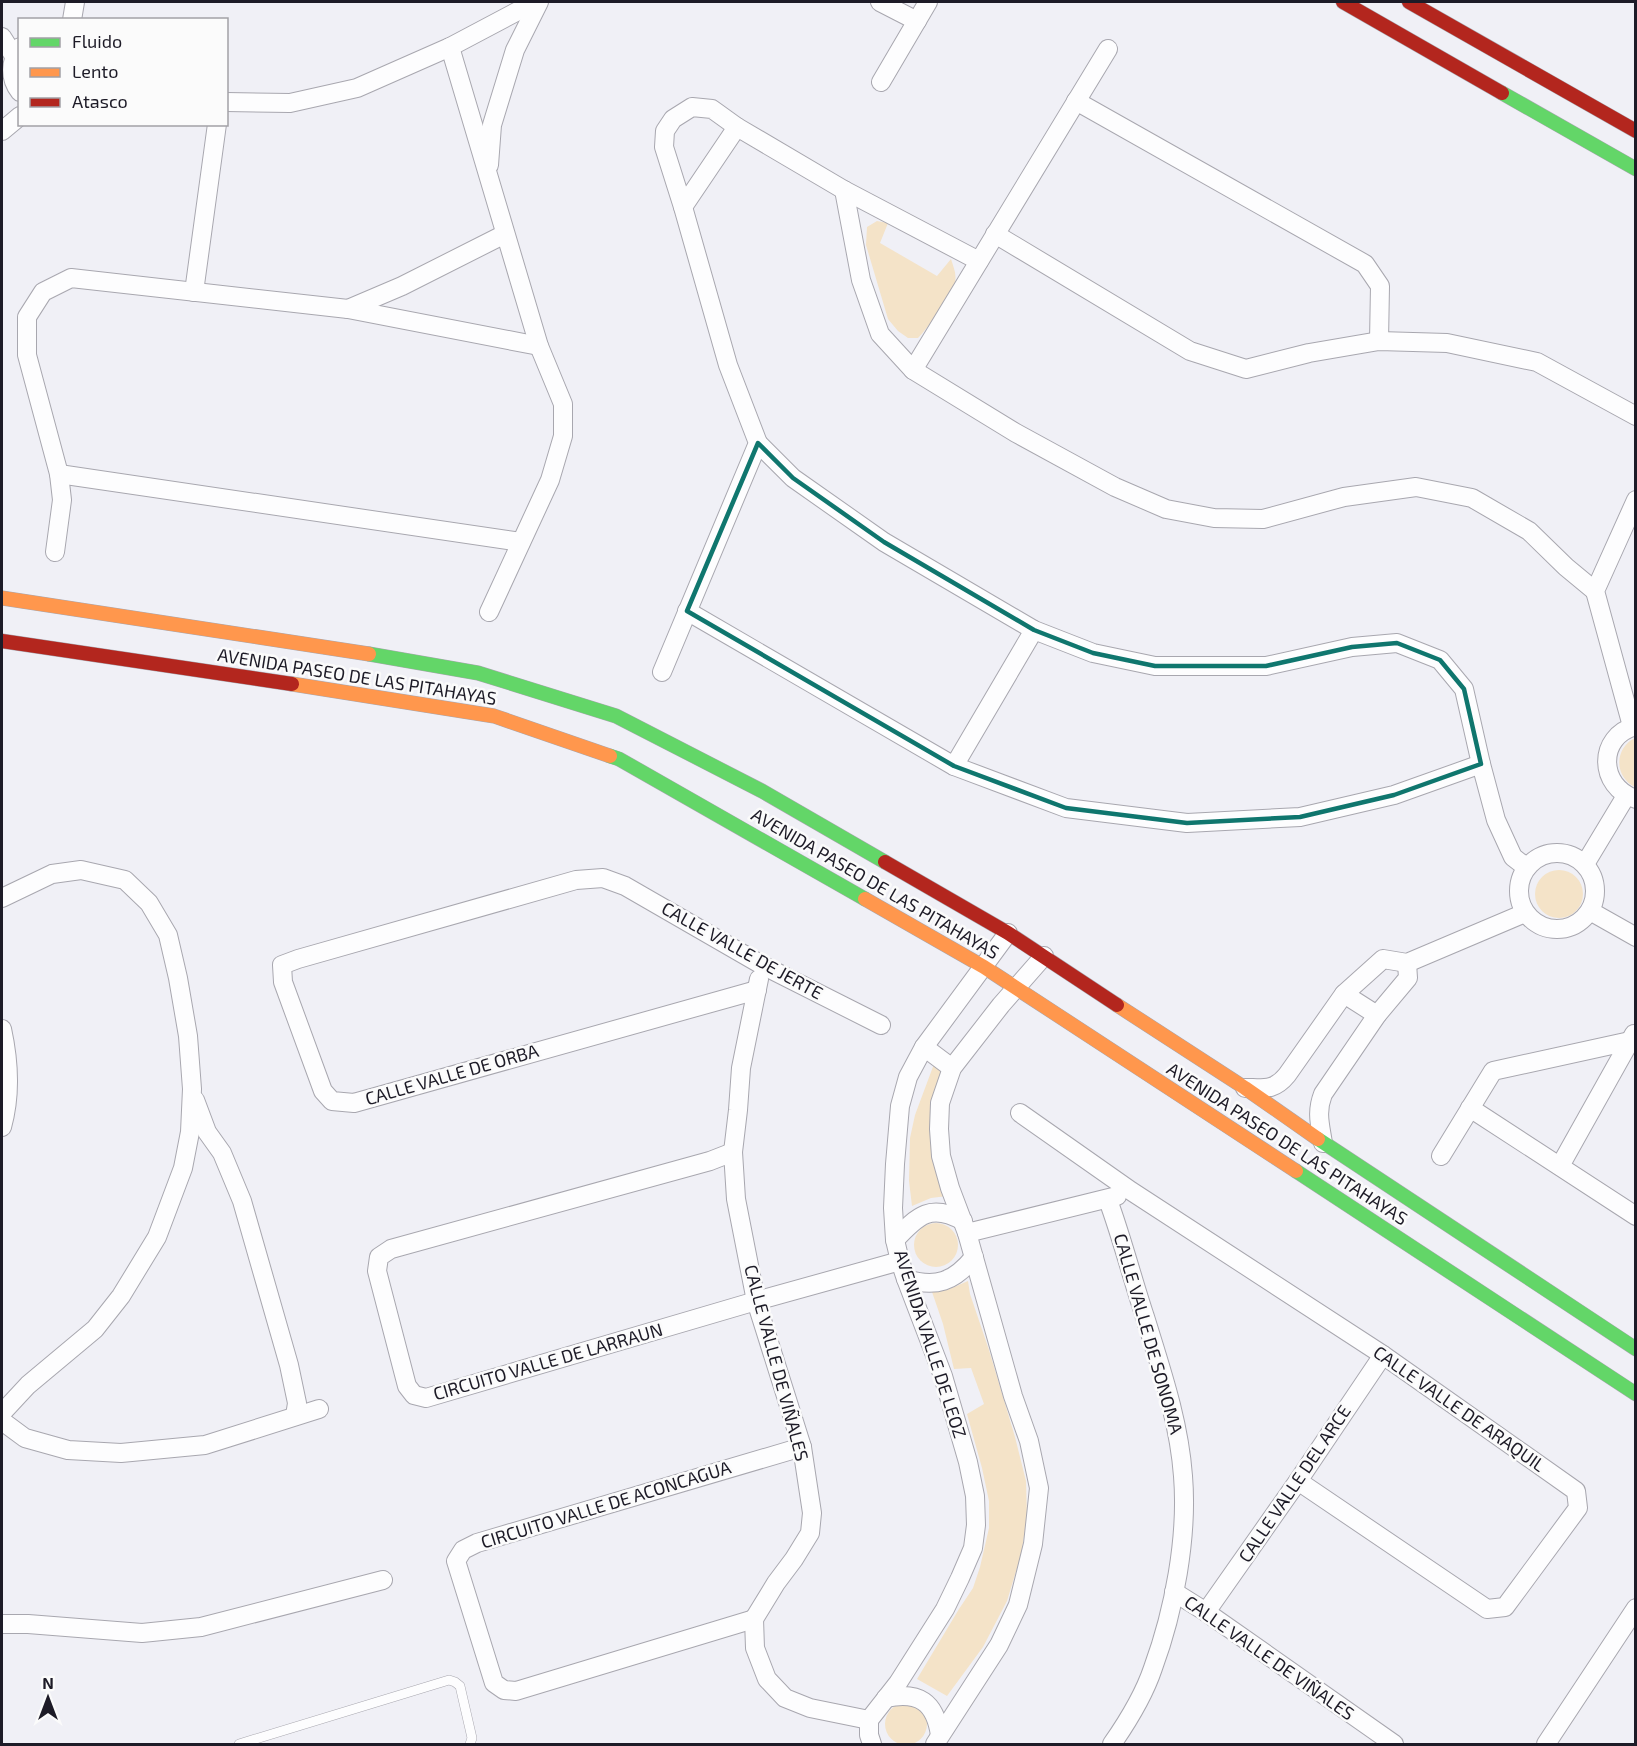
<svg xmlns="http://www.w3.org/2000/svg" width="1637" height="1746" viewBox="0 0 1637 1746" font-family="'Exo 2',sans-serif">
	<rect width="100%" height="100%" fill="#f0f0f6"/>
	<g fill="#f4e3c8">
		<path d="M 877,221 L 888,223 L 880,243 L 937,276 L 951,259 C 953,266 957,274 955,282 C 953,292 926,331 918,338 L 908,338 L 898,331 L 888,319 L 866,245 L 867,227 Z"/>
		<path d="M 1635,738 L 1636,738 L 1635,787 C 1614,777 1614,748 1635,738 Z"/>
		<circle cx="1559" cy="894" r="24"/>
		<path d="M 934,1064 L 943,1066 L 947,1196 L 931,1198 L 912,1206 L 909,1181 L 910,1138 L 915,1115 Z"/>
		<circle cx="936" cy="1245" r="22"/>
		<path d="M 968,1281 L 970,1294 L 989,1350 L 1015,1437 L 1026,1481 L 1027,1517 L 1021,1555 L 1007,1601 L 983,1647 L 947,1696 L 917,1679 L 959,1609 L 973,1588 L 980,1567 L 989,1528 L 989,1501 L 982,1468 L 967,1414 L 984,1404 L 971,1368 L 954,1369 L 943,1324 L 931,1289 L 947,1290 Z"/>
		<circle cx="906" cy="1724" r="21"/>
	</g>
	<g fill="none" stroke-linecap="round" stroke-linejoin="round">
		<defs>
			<path id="lane" d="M 239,1744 L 449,1680 L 455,1682 L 460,1686 L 472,1738 L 470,1744"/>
			<g id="street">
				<path d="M 880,2 L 917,21"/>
				<path d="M 72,20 L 75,2"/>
				<path d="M 2,37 L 14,56"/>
				<path d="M 20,47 C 10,62 9,78 20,92"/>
				<path d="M 450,47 L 539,346 L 563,404 L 563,436 L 550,480 L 489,612"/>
				<path d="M 881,82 L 928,2"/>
				<path d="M 1076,101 L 1365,264 L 1380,286 L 1379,341"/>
				<path d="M 226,102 L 290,103 L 357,88 L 450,47 L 535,2"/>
				<path d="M 2,131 L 20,116"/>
				<path d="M 489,165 L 492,125 L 515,50 L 539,2"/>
				<path d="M 844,190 L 861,280 L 880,334 L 913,370 L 1016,433 L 1115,487 L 1166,509 L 1214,518 L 1263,519 L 1344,497 L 1416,487 L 1472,498 L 1529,531 L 1566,567 L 1595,591"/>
				<path d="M 683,207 L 737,127"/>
				<path d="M 995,234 L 1190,351 L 1246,369 L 1309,353 L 1379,341 L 1447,343 L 1537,362 L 1636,416"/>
				<path d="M 194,292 L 217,124"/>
				<path d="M 348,309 L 402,286 L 505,234"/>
				<path d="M 913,370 L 1108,49"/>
				<path d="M 758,443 L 793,478 L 884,542 L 1034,630 L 1093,653 L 1155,666 L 1266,666 L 1352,647 L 1397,643 L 1440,660 L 1464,689 L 1481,764 L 1496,820 L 1513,857 L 1526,867"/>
				<path d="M 59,474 L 521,542"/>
				<path d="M 55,552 L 62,500 L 59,474 L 27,355 L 27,317 L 43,292 L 71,278 L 348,309 L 539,346"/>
				<path d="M 687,611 L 954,766 L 1066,808 L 1187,823 L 1300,817 L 1394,795 L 1481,764"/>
				<path d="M 662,672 L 758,443 L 728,365 L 683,207 L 664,147 L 665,131 L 673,119 L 692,107 L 712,109 L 737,127 L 844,190 L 979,261"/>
				<path d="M 1632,726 L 1595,591 L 1636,500"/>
				<path d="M 1636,726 C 1597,736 1598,787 1636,799"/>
				<path d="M 954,766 L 1034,630"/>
				<circle cx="1557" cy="891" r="38"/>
				<path d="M 1585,864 L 1626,796"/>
				<path d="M 2,898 L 52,874 L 81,870 L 125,880 L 149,903 L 168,935 L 178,978 L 188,1036 L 192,1089 L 190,1132 L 183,1168 L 157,1237 L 121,1296 L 95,1329 L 28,1385 L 2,1413"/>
				<path d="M 1590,911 L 1636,937"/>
				<path d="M 759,979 L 741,1068 L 738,1110 L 733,1152 L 736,1199 L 756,1301 L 802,1447 L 812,1513 L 810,1533 L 794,1559 L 776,1583 L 754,1619 L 755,1648 L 767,1679 L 785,1698 L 810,1708 L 869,1720"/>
				<path d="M 757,990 L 354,1103 L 332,1101 L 323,1091 L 283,982 L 282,965 L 298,959 L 576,880 L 603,878 L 625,886 L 762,965 L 881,1025"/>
				<path d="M 1344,994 L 1377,1015"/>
				<path d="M 2,1029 C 9,1061 11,1095 2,1127"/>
				<path d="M 924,1047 L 952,1068"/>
				<path d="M 1245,1088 C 1264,1088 1274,1091 1287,1075 L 1344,994 L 1383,959 L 1407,963 L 1525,913"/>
				<path d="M 195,1100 L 207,1132 L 222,1153 L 242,1201 L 289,1365 L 297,1403 L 295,1416"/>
				<path d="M 1470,1108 L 1636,1216"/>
				<path d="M 1020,1113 L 1131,1191 L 1383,1355 L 1576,1491 L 1578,1508 L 1505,1607 L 1487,1609 L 1298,1481"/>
				<path d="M 1323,1143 C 1320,1124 1316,1112 1323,1094 L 1377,1015 L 1408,978 L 1407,963"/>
				<path d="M 733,1152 L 710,1161 L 391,1249 L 379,1257 L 377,1271 L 407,1386 L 414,1395 L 426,1398 L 756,1301 L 900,1261"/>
				<path d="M 1441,1156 L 1493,1071 L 1630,1041"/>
				<path d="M 1560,1166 L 1634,1034"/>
				<path d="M 1108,1200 C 1122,1238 1132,1278 1145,1317 C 1161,1369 1179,1421 1183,1476 C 1188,1537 1174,1611 1153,1668 C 1144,1695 1128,1721 1112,1744"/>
				<path d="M 967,1233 L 1117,1196"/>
				<path d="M 895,1240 C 918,1215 931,1203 963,1221"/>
				<path d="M 906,1279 C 936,1288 954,1282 974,1257"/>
				<path d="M 2,1421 L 25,1438 L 68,1450 L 121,1453 L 205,1445 L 319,1409"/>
				<path d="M 1174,1592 L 1206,1612 L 1394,1744"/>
				<path d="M 1206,1612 L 1298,1481 L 1383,1355"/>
				<path d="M 754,1619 L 516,1691 L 504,1690 L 494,1683 L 456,1561 L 463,1550 L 477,1543 L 802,1447"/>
				<path d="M 2,1624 L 28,1624 L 142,1633 L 201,1627 L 383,1580"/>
				<path d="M 886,1698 C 919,1691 935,1702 940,1735"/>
				<path d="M 869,1720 L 898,1683 L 945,1609 L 960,1578 L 973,1548 L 976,1525 L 975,1496 L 968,1462 L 943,1376 L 906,1279 L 900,1261 L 895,1240 L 893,1208 L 895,1164 L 900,1106 L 908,1077 L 924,1047 L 1008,933"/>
				<path d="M 869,1720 L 869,1735 L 872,1744"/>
				<path d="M 935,1744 L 999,1645 L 1018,1605 L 1033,1544 L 1039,1488 L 1029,1441 L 1013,1396 L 967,1233 L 950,1188 L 941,1156 L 939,1129 L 940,1103 L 952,1068 L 1001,1005 L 1044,956"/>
				<path d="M 1546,1744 L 1636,1608"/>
			</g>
			<g id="fast">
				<path d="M 1502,93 L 1636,169"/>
				<path d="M 369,654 L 478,673 L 616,716 L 762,791 L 885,862"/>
				<path d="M 610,756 L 619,759 L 865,899"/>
				<path d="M 1318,1139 L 1636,1349"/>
				<path d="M 1296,1171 L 1636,1394"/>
			</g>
			<g id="slow">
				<path d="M 2,598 L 369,654"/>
				<path d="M 292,684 L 494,716 L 610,756"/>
				<path d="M 865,899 L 984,967 L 1296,1171"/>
				<path d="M 1117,1005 L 1245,1088 L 1318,1139"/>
			</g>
			<g id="jam">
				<path d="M 1343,2 L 1502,93"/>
				<path d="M 1409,2 L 1636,131"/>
				<path d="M 2,641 L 292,684"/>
				<path d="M 885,862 L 1008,933 L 1117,1005"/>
			</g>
		</defs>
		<use href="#lane" stroke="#a8a7af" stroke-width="10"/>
		<use href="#street" stroke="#a8a7af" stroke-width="20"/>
		<use href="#fast" stroke="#a8a7af" stroke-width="15"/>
		<use href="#slow" stroke="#a8a7af" stroke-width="15"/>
		<use href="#jam" stroke="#a8a7af" stroke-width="15"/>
		<use href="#lane" stroke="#fdfdfe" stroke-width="9"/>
		<use href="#street" stroke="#fdfdfe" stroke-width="18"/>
		<use href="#fast" stroke="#63d668" stroke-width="14"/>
		<use href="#slow" stroke="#ff974d" stroke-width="14"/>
		<use href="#jam" stroke="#b3261e" stroke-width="14"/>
	</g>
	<path fill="none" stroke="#0f766e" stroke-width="4.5" stroke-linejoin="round" d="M 758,443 L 793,478 L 884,542 L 1034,630 L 1093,653 L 1155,666 L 1266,666 L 1352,647 L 1397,643 L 1440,660 L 1464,689 L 1481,764 L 1394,795 L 1300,817 L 1187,823 L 1066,808 L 954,766 L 687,611 Z"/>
	<g text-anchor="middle" stroke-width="5" stroke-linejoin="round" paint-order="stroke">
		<g font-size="18" fill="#1d1b27" stroke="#fbfbfb">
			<text transform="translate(357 677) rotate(9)" y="6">AVENIDA PASEO DE LAS PITAHAYAS</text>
			<text transform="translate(875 884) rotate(30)" y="6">AVENIDA PASEO DE LAS PITAHAYAS</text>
			<text transform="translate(742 951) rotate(29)" y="6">CALLE VALLE DE JERTE</text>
			<text transform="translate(452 1075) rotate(-16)" y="6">CALLE VALLE DE ORBA</text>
			<text transform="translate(1287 1144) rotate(33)" y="6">AVENIDA PASEO DE LAS PITAHAYAS</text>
			<text transform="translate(1148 1334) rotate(74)" y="6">CALLE VALLE DE SONOMA</text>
			<text transform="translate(930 1344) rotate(72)" y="6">AVENIDA VALLE DE LEOZ</text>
			<text transform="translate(548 1362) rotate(-16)" y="6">CIRCUITO VALLE DE LARRAUN</text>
			<text transform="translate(776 1363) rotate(75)" y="6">CALLE VALLE DE VIÑALES</text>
			<text transform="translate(1459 1409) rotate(35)" y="6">CALLE VALLE DE ARAQUIL</text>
			<text transform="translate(1295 1484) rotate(-56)" y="6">CALLE VALLE DEL ARCE</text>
			<text transform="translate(606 1505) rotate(-17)" y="6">CIRCUITO VALLE DE ACONCAGUA</text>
			<text transform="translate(1269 1658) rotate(35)" y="6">CALLE VALLE DE VIÑALES</text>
		</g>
	</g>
	<rect width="1637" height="1746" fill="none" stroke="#1d1b27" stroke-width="6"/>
	<rect x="18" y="18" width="210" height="108" fill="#fbfbfb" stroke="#a2a1a6" stroke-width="1.5"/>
	<rect x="30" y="38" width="30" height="9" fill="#63d668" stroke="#a2a1a6" stroke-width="1.5"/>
	<text x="72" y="48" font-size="18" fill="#1d1b27">Fluido</text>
	<rect x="30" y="68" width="30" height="9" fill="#ff974d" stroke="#a2a1a6" stroke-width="1.5"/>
	<text x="72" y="78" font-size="18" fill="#1d1b27">Lento</text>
	<rect x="30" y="98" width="30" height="9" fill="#b3261e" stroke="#a2a1a6" stroke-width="1.5"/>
	<text x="72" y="108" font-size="18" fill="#1d1b27">Atasco</text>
	<g transform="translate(48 1698)" stroke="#fbfbfb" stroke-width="4.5" paint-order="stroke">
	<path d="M0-4.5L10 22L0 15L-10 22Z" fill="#1d1b27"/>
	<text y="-9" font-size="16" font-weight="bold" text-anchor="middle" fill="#1d1b27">N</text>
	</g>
</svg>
